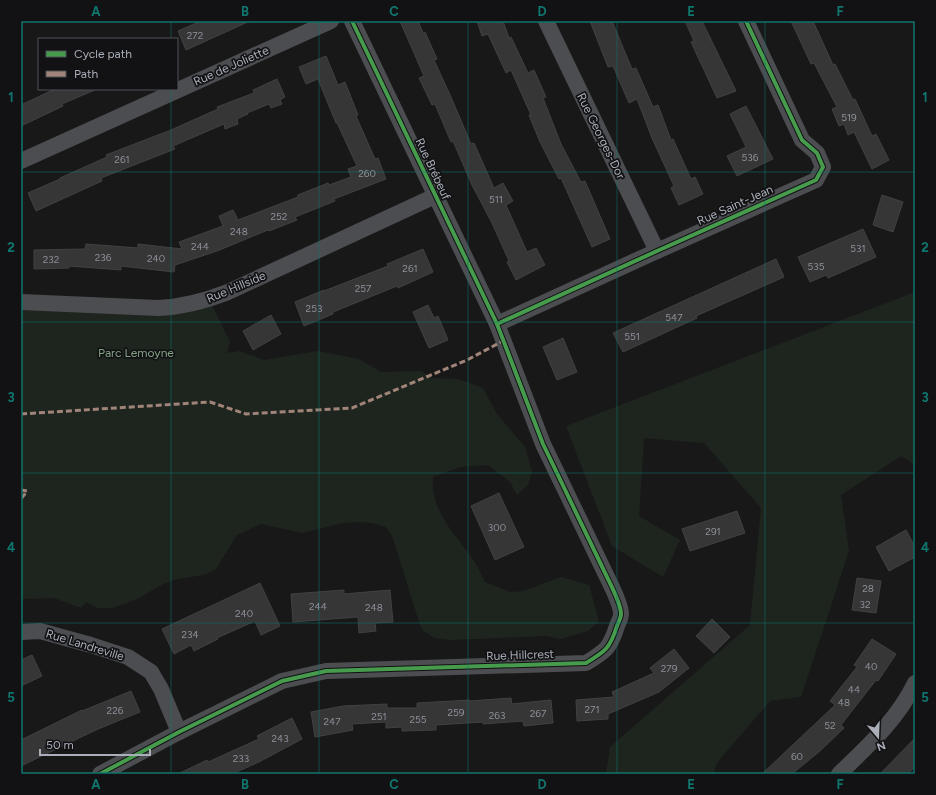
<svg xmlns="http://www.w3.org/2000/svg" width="936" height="795" viewBox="0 0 936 795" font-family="Figtree,sans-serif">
	<rect width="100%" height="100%" fill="#181818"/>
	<g fill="#1e251f">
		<path d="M 915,292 L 915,465 L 901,456 L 841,495 L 849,551 L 801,697 L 770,701 L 716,764 L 714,774 L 606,774 L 610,747 L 750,625 L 761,508 L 704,443 L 644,438 L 639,516 L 680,540 L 663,577 L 612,546 L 566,426 Z"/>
		<path d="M 21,296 L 158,308 L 209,299 L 230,342 L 227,353 L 240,351 L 264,360 L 318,351 L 359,359 L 381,372 L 421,371 L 432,378 L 458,379 L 483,388 L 497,414 L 525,447 L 532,471 L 528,485 L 517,495 L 510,482 L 488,465 L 460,467 L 433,477 C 431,512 453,531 472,558 C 477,565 481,574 485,582 L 510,592 L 523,591 L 561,577 L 589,585 L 599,621 L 588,631 L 560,639 L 547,636 L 450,640 L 435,638 L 423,631 L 418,619 L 393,538 L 386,527 L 372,523 L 358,522 L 343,523 L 302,533 L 261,524 L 237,535 L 216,569 L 204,575 L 177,579 L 163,584 L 139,598 L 113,608 L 98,608 L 86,602 L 81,608 L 54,598 L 21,599 Z"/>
	</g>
	<g fill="#363637" stroke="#404144">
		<path d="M 201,21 L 250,21 L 186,50 L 178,31 Z"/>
		<path d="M 400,21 L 418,21 L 423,33 L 425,32 L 437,59 L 434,60 L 451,97 L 471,144 L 474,143 L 494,188 L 503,183 L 513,201 L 506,205 L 527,252 L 536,248 L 545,265 L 516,280 L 507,262 L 509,261 L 492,223 L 472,185 L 453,141 L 451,142 L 435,104 L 432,105 L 419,78 L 424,76 Z"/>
		<path d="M 477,21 L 503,21 L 509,38 L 511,37 L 528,73 L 534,70 L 546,97 L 543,98 L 561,144 L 581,182 L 585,181 L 610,239 L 592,247 L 561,178 L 559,179 L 540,142 L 529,115 L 531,115 L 511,70 L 506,73 L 488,34 L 482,36 Z"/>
		<path d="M 590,21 L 612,21 L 632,69 L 636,68 L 653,107 L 658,105 L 671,140 L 673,139 L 691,179 L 695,177 L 703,194 L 679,205 L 671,188 L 674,186 L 652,138 L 637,99 L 629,103 L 613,66 L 608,67 Z"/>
		<path d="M 685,21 L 702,21 L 736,91 L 717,98 L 691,42 L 694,41 Z"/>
		<path d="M 791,21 L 813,21 L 833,65 L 835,64 L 853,100 L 855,99 L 872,136 L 876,134 L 889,160 L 872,169 L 854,132 L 848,135 L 844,124 L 839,126 L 832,109 L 837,107 L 814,63 L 811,64 Z"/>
		<path d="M 326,56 L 338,85 L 345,82 L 358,115 L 356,116 L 375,159 L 378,158 L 386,179 L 334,199 L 335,201 L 295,217 L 297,220 L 269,231 L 268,230 L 217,251 L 175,265 L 174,272 L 121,266 L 121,270 L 69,266 L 69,268 L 34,269 L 34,250 L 85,249 L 86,244 L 138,248 L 138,244 L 182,249 L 179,242 L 223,226 L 219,216 L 233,210 L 238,220 L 298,197 L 298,195 L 328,183 L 329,185 L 351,177 L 348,169 L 357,166 L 337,123 L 336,123 L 318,79 L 306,84 L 299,67 Z"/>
		<path d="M 277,79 L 285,97 L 280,100 L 282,104 L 271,108 L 269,104 L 247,113 L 248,114 L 237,119 L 238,124 L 225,129 L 224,124 L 173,146 L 175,149 L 101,178 L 102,181 L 36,211 L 28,193 L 60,179 L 60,178 L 107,157 L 106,155 L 171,130 L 218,109 L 217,107 L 254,93 L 253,90 Z"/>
		<path d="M 55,89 L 97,89 L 62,104 L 63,106 L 21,126 L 21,105 Z"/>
		<path d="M 746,106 L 773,159 L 737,176 L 727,156 L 746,147 L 730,114 Z"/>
		<path d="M 882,195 L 903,202 L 893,232 L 873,225 Z"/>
		<path d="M 863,229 L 876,257 L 828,278 L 826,275 L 810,282 L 798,257 Z"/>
		<path d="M 423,249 L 433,272 L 398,288 L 397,286 L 333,312 L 333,314 L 304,326 L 295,302 L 324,290 L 324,291 L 388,266 L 387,264 Z"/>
		<path d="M 776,259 L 784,277 L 696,316 L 697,318 L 623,352 L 613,333 Z"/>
		<path d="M 428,305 L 434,318 L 438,316 L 448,340 L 429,348 L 413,312 Z"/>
		<path d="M 271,315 L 281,334 L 253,350 L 243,331 Z"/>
		<path d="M 563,338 L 577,372 L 557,380 L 543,347 Z"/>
		<path d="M 499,493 L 524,547 L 495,560 L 471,506 Z"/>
		<path d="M 737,511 L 745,533 L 690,551 L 682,529 Z"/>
		<path d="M 906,530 L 915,547 L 915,557 L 889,571 L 876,547 Z"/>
		<path d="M 857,578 L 881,581 L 876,613 L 852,610 Z"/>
		<path d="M 260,583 L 280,626 L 261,635 L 255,621 L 217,638 L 218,639 L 194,651 L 191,645 L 174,654 L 162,629 Z"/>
		<path d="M 344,590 L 344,594 L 390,590 L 393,622 L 375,623 L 376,631 L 359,633 L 358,617 L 293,622 L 291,594 Z"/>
		<path d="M 712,619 L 730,637 L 714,653 L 696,636 Z"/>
		<path d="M 872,639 L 896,654 L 878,681 L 876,680 L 841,725 L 844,728 L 820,751 L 792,774 L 762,774 L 835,705 L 830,701 L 857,667 L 854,665 Z"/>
		<path d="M 674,649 L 689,668 L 659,692 L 608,714 L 608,719 L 577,721 L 576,700 L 614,697 L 612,692 L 654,673 L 650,668 Z"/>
		<path d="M 32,655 L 42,676 L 21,686 L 21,660 Z"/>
		<path d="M 131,691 L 140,712 L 98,729 L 21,766 L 21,740 L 82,710 L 82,711 Z"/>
		<path d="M 511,698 L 512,704 L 551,700 L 553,723 L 524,726 L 523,721 L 483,724 L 483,722 L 436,725 L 436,730 L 402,731 L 402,727 L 386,728 L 386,722 L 352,724 L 353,730 L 315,737 L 311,712 L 343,706 L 387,704 L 387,708 L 417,708 L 417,703 L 470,700 L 470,701 Z"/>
		<path d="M 292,718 L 302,739 L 259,762 L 232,774 L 178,774 L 207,760 L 208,762 L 259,739 L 257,736 Z"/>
		<path d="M 915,738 L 915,766 L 908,774 L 880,774 Z"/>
	</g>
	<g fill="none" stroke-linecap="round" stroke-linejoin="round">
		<g stroke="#4c4d51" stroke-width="16">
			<path d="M 546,21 L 657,251"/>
			<path d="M 21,161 L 331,21"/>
			<path d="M 21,302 L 158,308 C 183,307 205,301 228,292 L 435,196"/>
			<path d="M 497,324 L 657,251 L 816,180 L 823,167 L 817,153 L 802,140 L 746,21"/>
			<path d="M 21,632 L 40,631 L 91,645 L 128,657 L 151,672 L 161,689 L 179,732"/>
			<path d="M 100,774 L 179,732 L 282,681 L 326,671 L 586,663 C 606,651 610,648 617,626 C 618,623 621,618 621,614 C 621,605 612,587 608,579 L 543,444 L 497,324 L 352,21"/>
			<path d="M 839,774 C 867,747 898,719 915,683"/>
		</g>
		<g stroke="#a18479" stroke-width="3" stroke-dasharray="6 3" stroke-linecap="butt">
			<path d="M 21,414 L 210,402 L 246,414 L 352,408 L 467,360 L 503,341"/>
			<path d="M 21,490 L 27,491 L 21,499"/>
		</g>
		<defs>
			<g id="cycleway">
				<path d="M 497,324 L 657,251 L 816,180 L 823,167 L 817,153 L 802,140 L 746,21"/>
				<path d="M 100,774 L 179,732 L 282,681 L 326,671 L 586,663 C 606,651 610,648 617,626 C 618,623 621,618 621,614 C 621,605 612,587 608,579 L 543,444 L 497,324 L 352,21"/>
			</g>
		</defs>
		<use href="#cycleway" stroke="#121214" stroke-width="6"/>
		<use href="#cycleway" stroke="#469c4c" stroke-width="4"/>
	</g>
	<path fill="none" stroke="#0f766e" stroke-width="1" stroke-opacity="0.55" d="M 171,21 L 171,39M 319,21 L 319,774M 468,21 L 468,774M 617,21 L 617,774M 765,21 L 765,774M 171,89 L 171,774M 21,172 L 915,172M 21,322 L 915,322M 21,473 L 915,473M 21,623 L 915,623"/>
	<g text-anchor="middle" stroke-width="3.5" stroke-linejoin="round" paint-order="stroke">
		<g font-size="10" fill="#8d9098">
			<text x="195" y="39">272</text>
			<text x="849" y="121">519</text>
			<text x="750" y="161">536</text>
			<text x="122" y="163">261</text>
			<text x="367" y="177">260</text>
			<text x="496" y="203">511</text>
			<text x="279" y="220">252</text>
			<text x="239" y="235">248</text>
			<text x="200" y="250">244</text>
			<text x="858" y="252">531</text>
			<text x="103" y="261">236</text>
			<text x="156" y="262">240</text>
			<text x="51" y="263">232</text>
			<text x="816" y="270">535</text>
			<text x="410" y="272">261</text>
			<text x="363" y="292">257</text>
			<text x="314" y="312">253</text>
			<text x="674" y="321">547</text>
			<text x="632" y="340">551</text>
			<text x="497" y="531">300</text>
			<text x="713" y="535">291</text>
			<text x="868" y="592">28</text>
			<text x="865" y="608">32</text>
			<text x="318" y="610">244</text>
			<text x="374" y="611">248</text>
			<text x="244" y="617">240</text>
			<text x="190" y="638">234</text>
			<text x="871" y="670">40</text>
			<text x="669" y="672">279</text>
			<text x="854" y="693">44</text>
			<text x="844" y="706">48</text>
			<text x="592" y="713">271</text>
			<text x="115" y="714">226</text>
			<text x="456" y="716">259</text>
			<text x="538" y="717">267</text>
			<text x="497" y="719">263</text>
			<text x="379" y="720">251</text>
			<text x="418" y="723">255</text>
			<text x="332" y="725">247</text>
			<text x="830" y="729">52</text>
			<text x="280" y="742">243</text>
			<text x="797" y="760">60</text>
			<text x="241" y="762">233</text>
		</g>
		<g font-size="12" fill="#aaaeb8" stroke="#121214">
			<text transform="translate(231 66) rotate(-24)" y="4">Rue de Joliette</text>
			<text transform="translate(601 136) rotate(64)" y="4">Rue Georges-Dor</text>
			<text transform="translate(433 169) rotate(65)" y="4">Rue Brébeuf</text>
			<text transform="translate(735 205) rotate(-24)" y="4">Rue Saint-Jean</text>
			<text transform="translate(236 287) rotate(-23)" y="4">Rue Hillside</text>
			<text transform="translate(85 645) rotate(17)" y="4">Rue Landreville</text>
			<text transform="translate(520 655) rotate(-2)" y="4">Rue Hillcrest</text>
		</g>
		<g font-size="12" fill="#82a285" stroke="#121214">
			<text x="136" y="357">Parc Lemoyne</text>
		</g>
	</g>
	<rect width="936" height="795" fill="none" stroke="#121214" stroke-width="44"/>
	<rect x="38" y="38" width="140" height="52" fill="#121214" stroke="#4f5056"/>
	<rect x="46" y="51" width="20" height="6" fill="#469c4c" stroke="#4f5056"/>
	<text x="74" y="58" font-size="12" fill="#aaaeb8">Cycle path</text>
	<rect x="46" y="71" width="20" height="6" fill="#a18479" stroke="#4f5056"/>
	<text x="74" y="78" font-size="12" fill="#aaaeb8">Path</text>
	<g transform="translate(878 737) rotate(161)" stroke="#121214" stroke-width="3" paint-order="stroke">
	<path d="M0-3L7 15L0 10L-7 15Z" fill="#aaaeb8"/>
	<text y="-6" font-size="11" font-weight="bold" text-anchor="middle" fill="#aaaeb8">N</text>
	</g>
	<path d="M40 749v6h110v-6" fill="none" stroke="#aaaeb8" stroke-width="2"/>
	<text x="46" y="749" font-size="12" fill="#aaaeb8" stroke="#121214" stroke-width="3" paint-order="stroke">50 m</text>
	<rect x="22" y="22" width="892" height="751" fill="none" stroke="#0f766e" stroke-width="1.5"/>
	<g font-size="13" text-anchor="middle" font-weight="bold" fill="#0f766e">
		<text x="96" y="16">A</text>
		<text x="245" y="16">B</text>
		<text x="394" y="16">C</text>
		<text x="542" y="16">D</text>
		<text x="691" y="16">E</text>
		<text x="840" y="16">F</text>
		<text x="11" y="102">1</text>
		<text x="925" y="102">1</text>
		<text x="11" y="252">2</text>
		<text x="925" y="252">2</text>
		<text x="11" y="402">3</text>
		<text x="925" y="402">3</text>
		<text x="11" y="552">4</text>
		<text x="925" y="552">4</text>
		<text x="11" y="702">5</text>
		<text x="925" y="702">5</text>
		<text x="96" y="789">A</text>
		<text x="245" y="789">B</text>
		<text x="394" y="789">C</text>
		<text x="542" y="789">D</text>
		<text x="691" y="789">E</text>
		<text x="840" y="789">F</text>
	</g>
</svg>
